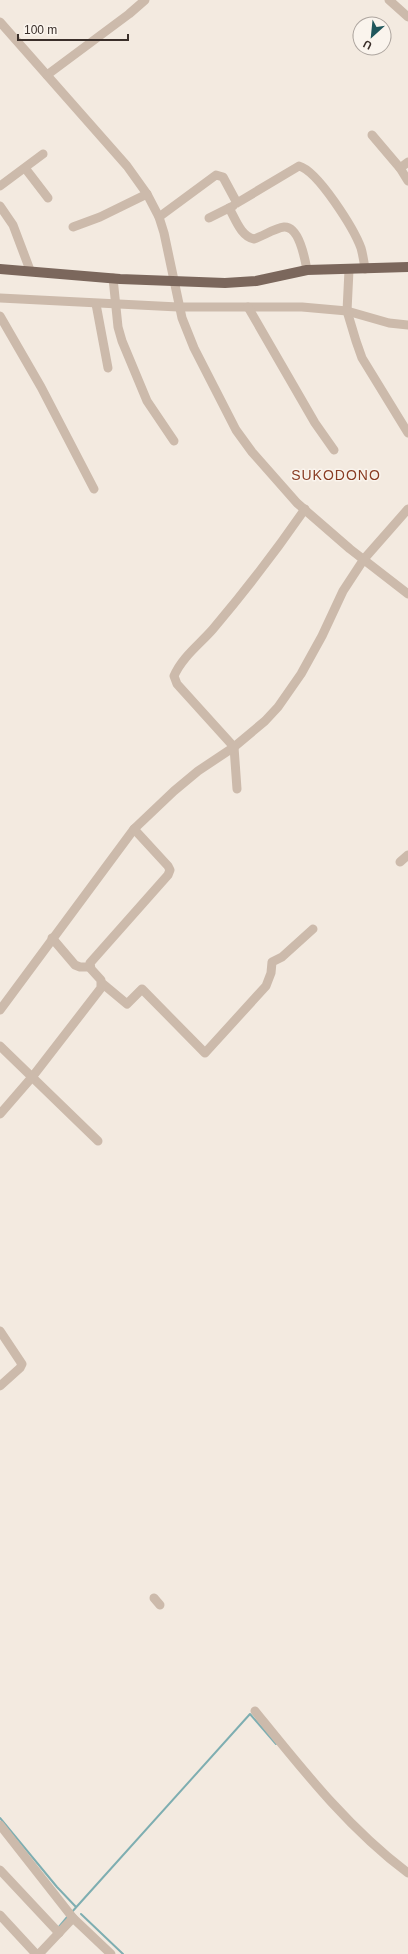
<svg xmlns="http://www.w3.org/2000/svg" width="408" height="1954" viewBox="0 0 408 1954" font-family="Helvetica,sans-serif">
	<rect width="100%" height="100%" fill="#f3eae0"/>
	<g fill="none" stroke-linecap="round" stroke-linejoin="round">
		<g stroke="#7eaeb1" stroke-width="2">
			<path d="M 0,1818 L 57,1887 L 76,1907"/>
			<path d="M 71,1913 L 250,1714 L 276,1744"/>
			<path d="M 81,1914 L 123,1954"/>
			<path d="M 58,1928 L 68,1916"/>
		</g>
		<g stroke="#ccbaab" stroke-width="9">
			<path d="M 389,0 L 408,17"/>
			<path d="M 0,22 L 127,166 L 147,194 L 159,217 L 164,233 L 182,318 L 194,348 L 236,430 L 252,452 L 297,503 L 350,549 L 408,594"/>
			<path d="M 47,75 L 129,14 L 145,0"/>
			<path d="M 372,135 L 400,168"/>
			<path d="M 408,162 L 400,168 L 408,181"/>
			<path d="M 25,168 L 48,198"/>
			<path d="M 0,186 L 43,154"/>
			<path d="M 0,206 L 13,225 L 30,270"/>
			<path d="M 229,208 C 235,218 241,237 254,239 C 263,236 275,228 284,227 C 299,226 305,259 307,270"/>
			<path d="M 159,217 L 216,175 L 223,177 L 237,203 L 299,166 C 318,171 354,229 361,248 C 363,255 364,262 365,269"/>
			<path d="M 209,218 L 233,206"/>
			<path d="M 73,227 L 100,217 L 147,194"/>
			<path d="M 349,270 L 347,311 L 356,341 L 362,358 L 408,433"/>
			<path d="M 113,278 L 118,327 L 122,341 L 147,401 L 174,441"/>
			<path d="M 0,298 L 178,307 L 302,307 L 347,311 L 389,323 L 408,325"/>
			<path d="M 96,304 L 108,368"/>
			<path d="M 248,307 L 315,423 L 334,450"/>
			<path d="M 0,316 L 41,387 L 94,489"/>
			<path d="M 237,789 L 234,747 L 177,684 L 174,676 C 182,657 200,644 213,629 C 246,590 276,551 305,509"/>
			<path d="M 400,862 L 408,855"/>
			<path d="M 52,938 L 75,965 L 80,967 L 90,967"/>
			<path d="M 103,984 L 127,1004 L 142,989 L 205,1053 L 266,986 L 271,973 L 272,962 L 282,957 L 313,929"/>
			<path d="M 0,1010 L 134,829 L 174,791 L 198,771 L 234,747 L 265,721 L 278,707 L 301,674 L 322,636 L 343,591 L 364,559 L 408,509"/>
			<path d="M 0,1046 L 98,1141"/>
			<path d="M 0,1114 L 33,1076 L 101,988 L 101,980 L 91,969 L 90,963 L 168,875 L 170,870 L 168,866 L 134,829"/>
			<path d="M 0,1331 L 22,1364 L 20,1368 L 0,1386"/>
			<path d="M 154,1598 L 160,1605"/>
			<path d="M 255,1711 C 302,1769 348,1828 408,1873"/>
			<path d="M 0,1825 L 73,1918 L 111,1954"/>
			<path d="M 0,1870 L 59,1933"/>
			<path d="M 0,1915 L 36,1954"/>
			<path d="M 39,1954 L 73,1918"/>
		</g>
		<path stroke="#7b675c" stroke-width="10" d="M 0,269 L 120,279 L 225,283 L 256,281 L 307,270 L 408,267"/>
	</g>
	<g text-anchor="middle" stroke-width="3" stroke-linejoin="round" paint-order="stroke">
		<g font-size="14" letter-spacing="1" fill="#893c23" stroke="#faf4ed">
			<text x="336" y="480">SUKODONO</text>
		</g>
	</g>
	<g transform="translate(372 36) rotate(207)"><circle r="19" fill="#faf4ed" stroke="#ada59f"/>
	<path d="M0-3L7 15L0 10L-7 15Z" fill="#1f575c"/>
	<text y="-6" font-size="11" font-weight="bold" text-anchor="middle" fill="#3a2f2a">U</text>
	</g>
	<path d="M18 34v6h110v-6" fill="none" stroke="#3a2f2a" stroke-width="2"/>
	<text x="24" y="34" font-size="12" fill="#3a2f2a" stroke="#faf4ed" stroke-width="3" paint-order="stroke">100 m</text>
</svg>
